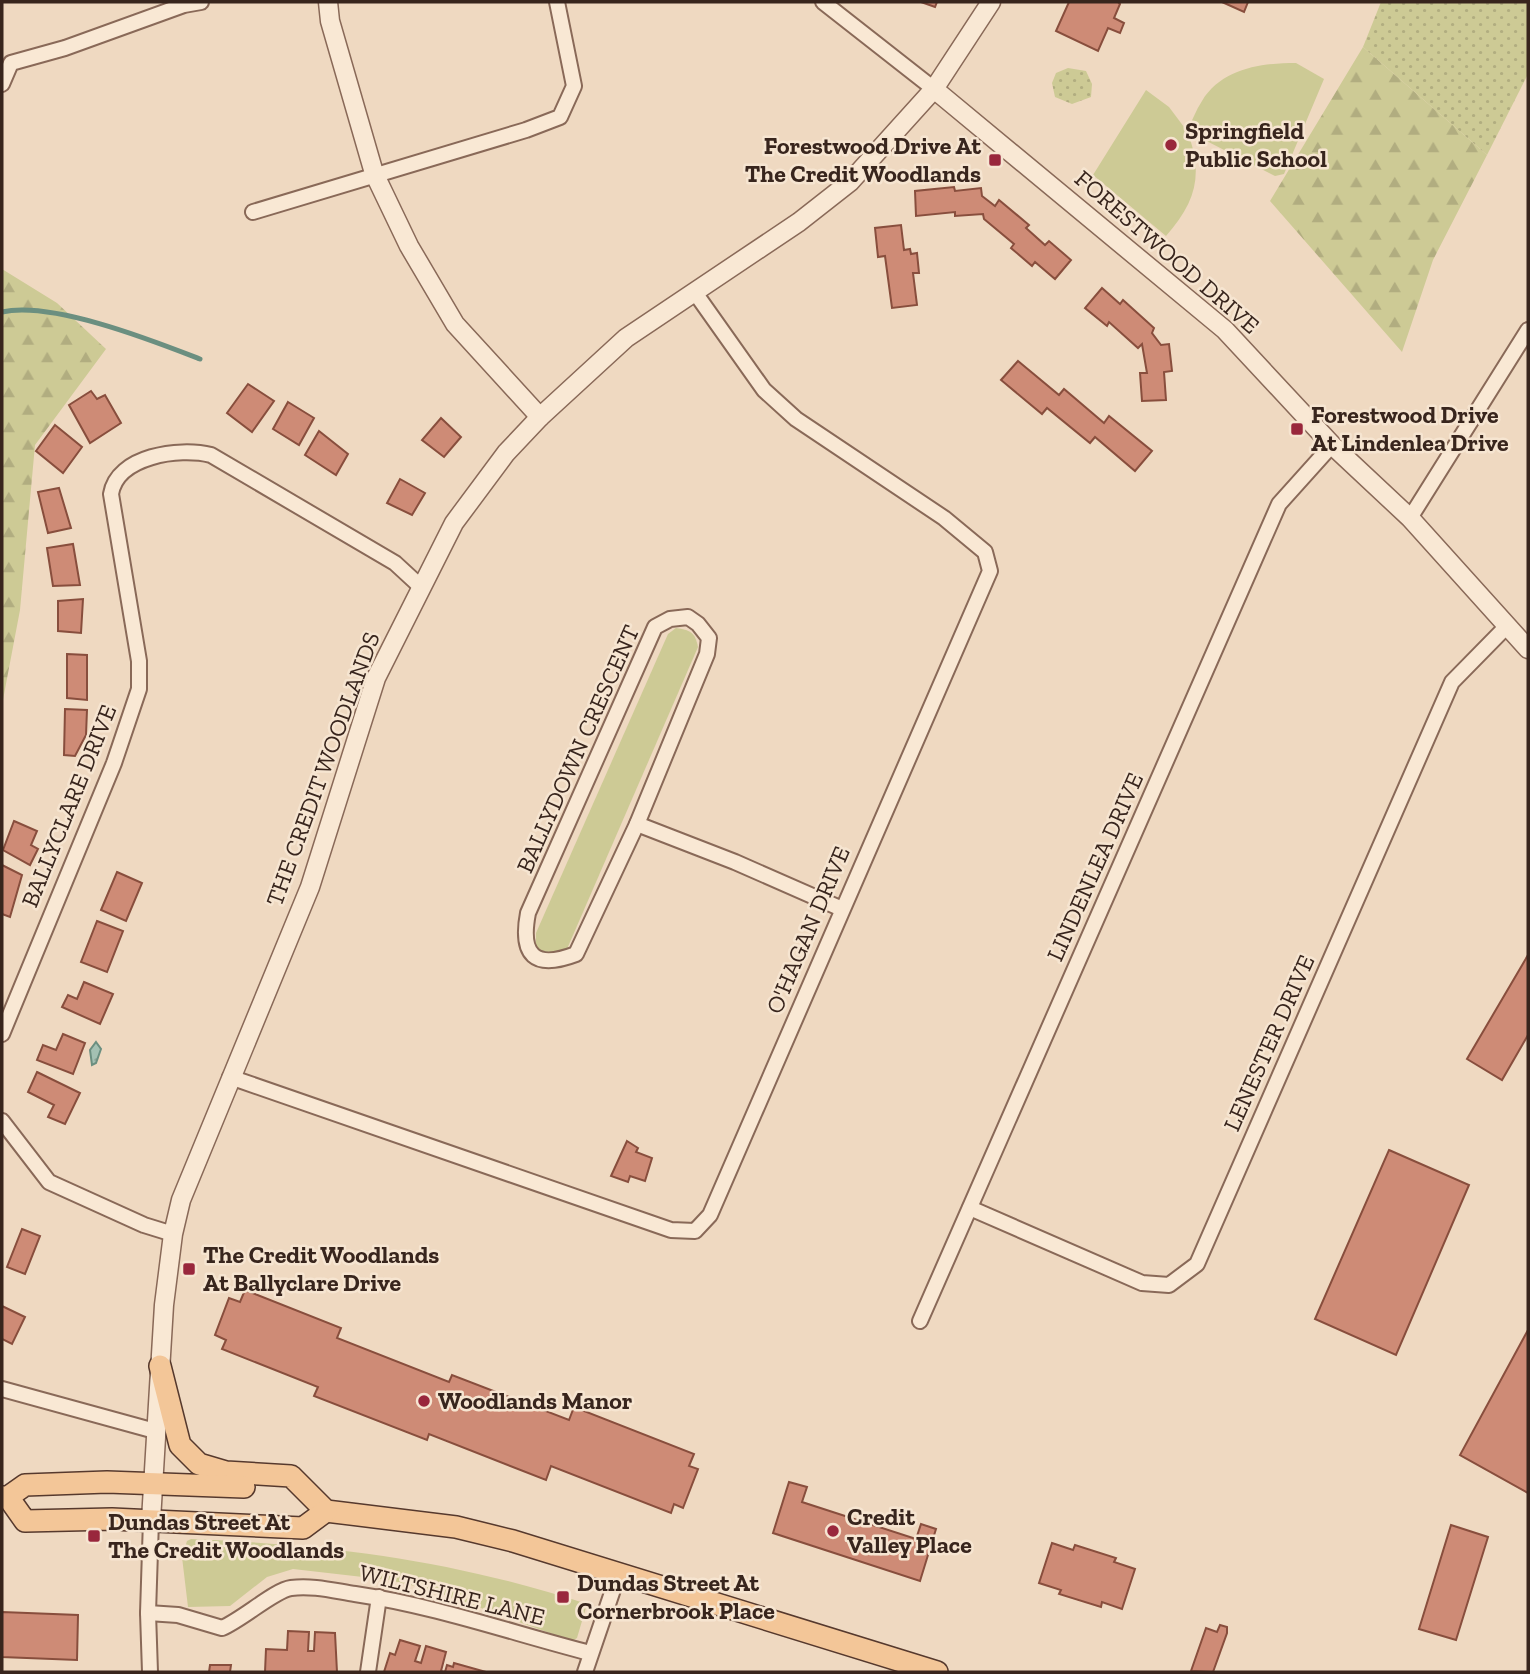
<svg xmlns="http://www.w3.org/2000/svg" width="1530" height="1674" viewBox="0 0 1530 1674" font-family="'Zilla Slab',serif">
	<defs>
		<pattern id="forest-firs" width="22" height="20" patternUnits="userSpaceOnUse" patternTransform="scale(1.75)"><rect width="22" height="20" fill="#cdca95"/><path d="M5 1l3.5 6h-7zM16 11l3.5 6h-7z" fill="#b1ad80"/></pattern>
		<pattern id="park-dots" width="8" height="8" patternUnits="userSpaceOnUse" patternTransform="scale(1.75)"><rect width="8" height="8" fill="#cdca95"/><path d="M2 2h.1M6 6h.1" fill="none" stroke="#b1ad80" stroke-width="1.8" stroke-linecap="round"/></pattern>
		<pattern id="water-ripples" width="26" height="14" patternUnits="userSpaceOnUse" patternTransform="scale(1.75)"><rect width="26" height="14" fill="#a4c1b3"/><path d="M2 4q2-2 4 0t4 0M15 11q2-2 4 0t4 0" fill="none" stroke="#879d91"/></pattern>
	</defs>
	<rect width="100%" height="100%" fill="#efd9c1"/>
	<g fill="#cdca95">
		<path d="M 1296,63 L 1324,79 L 1284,174 L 1275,176 L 1187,131 C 1204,174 1196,202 1166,236 L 1093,175 L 1146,90 L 1169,107 L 1187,131 C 1192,121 1196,110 1202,101 C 1222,68 1262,63 1296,63 Z"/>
		<path d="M 676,628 C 690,630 695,632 698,647 L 567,949 C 555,957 547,957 536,947 L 536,933 L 668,634 Z"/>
		<path d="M 191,1539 C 332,1545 452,1560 587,1604 L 577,1638 L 572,1641 L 428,1589 L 389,1580 L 293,1569 L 267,1577 L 230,1606 L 188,1607 L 182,1557 L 187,1541 Z"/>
	</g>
	<g fill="url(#forest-firs)">
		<path d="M 1363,47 L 1487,155 L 1433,260 L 1402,352 L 1270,201 Z"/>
		<path d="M 2,269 L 57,303 L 106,349 L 35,445 L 20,610 L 2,705 Z"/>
	</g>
	<g fill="url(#park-dots)">
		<path d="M 1381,2 L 1528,2 L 1528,74 L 1487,155 L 1363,47 Z"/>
		<path d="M 1068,68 L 1086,71 L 1092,84 L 1091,97 L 1072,104 L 1055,97 L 1052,83 L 1056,73 Z"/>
	</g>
	<path fill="url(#water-ripples)" stroke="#6b8f80" stroke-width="2" d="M 96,1042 L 101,1049 L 96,1063 L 92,1065 L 90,1050 Z"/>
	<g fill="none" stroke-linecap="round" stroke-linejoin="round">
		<path stroke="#6b8f80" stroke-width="5" d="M 2,312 C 52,301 151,340 200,359"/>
	</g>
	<g fill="#ce8b76" stroke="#884e3d" stroke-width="2">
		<path d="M 921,2 L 937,2 L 935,7 Z"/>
		<path d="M 1069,2 L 1118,2 L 1120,4 L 1114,18 L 1124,23 L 1120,33 L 1108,28 L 1098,51 L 1056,31 Z"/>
		<path d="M 1222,2 L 1248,2 L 1244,12 Z"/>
		<path d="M 954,187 L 955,191 L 981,188 L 982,196 L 995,206 L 999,200 L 1029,225 L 1026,228 L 1045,245 L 1049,241 L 1071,260 L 1055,279 L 1035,262 L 1032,266 L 1011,248 L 1014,244 L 984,219 L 983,214 L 955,216 L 955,212 L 916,216 L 915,191 Z"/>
		<path d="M 901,225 L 904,250 L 910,249 L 911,254 L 917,253 L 919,273 L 913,273 L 917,305 L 892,308 L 885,256 L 878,257 L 875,228 Z"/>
		<path d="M 1102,288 L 1120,304 L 1123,300 L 1154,328 L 1152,333 L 1161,345 L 1169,344 L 1172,371 L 1164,372 L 1166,400 L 1142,401 L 1140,373 L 1147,373 L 1142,344 L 1138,348 L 1109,322 L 1107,326 L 1085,308 Z"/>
		<path d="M 1018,361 L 1059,395 L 1064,389 L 1104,423 L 1109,416 L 1152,451 L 1135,471 L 1095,437 L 1090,443 L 1047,408 L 1042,414 L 1001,380 Z"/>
		<path d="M 248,384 L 274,401 L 252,432 L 227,413 Z"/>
		<path d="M 91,391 L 97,399 L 105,395 L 121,423 L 90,443 L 69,405 Z"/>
		<path d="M 288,402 L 314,418 L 299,445 L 273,429 Z"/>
		<path d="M 441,418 L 461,437 L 444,457 L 422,440 Z"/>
		<path d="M 55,425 L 82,447 L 63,473 L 36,451 Z"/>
		<path d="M 319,431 L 348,454 L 336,475 L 305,455 Z"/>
		<path d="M 400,479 L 425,493 L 412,515 L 387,503 Z"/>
		<path d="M 59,488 L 71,528 L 48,533 L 38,492 Z"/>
		<path d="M 73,544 L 80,585 L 53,586 L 47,548 Z"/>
		<path d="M 83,599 L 81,633 L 58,631 L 58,601 Z"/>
		<path d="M 67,654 L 87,655 L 87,700 L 67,698 Z"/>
		<path d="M 65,709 L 87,710 L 86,735 L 75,756 L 64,755 Z"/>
		<path d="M 14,821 L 37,831 L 31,845 L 38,849 L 30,865 L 3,850 Z"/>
		<path d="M 2,865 L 22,875 L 10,917 L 2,914 Z"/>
		<path d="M 117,872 L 142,883 L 126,921 L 101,910 Z"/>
		<path d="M 97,921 L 123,931 L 107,972 L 81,962 Z"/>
		<path d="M 1528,955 L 1528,1035 L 1502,1080 L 1467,1059 Z"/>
		<path d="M 84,982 L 113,994 L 100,1024 L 62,1007 L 68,995 L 77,999 Z"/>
		<path d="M 63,1034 L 85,1043 L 73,1074 L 37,1060 L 43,1045 L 56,1050 Z"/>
		<path d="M 37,1072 L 80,1093 L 65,1124 L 48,1117 L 54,1105 L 28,1092 Z"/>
		<path d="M 627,1141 L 638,1148 L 636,1152 L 652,1158 L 645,1181 L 630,1176 L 628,1182 L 611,1176 Z"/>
		<path d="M 1389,1150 L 1469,1185 L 1396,1355 L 1315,1319 Z"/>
		<path d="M 22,1229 L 40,1236 L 25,1274 L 7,1267 Z"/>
		<path d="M 245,1290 L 341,1328 L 337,1338 L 449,1382 L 452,1375 L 569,1420 L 574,1407 L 694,1454 L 689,1466 L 698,1469 L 683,1508 L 674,1504 L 671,1513 L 551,1466 L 546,1480 L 429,1434 L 427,1440 L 314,1396 L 318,1387 L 222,1349 L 226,1340 L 215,1335 L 229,1298 L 240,1302 Z"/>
		<path d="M 2,1306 L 25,1317 L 12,1344 L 2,1339 Z"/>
		<path d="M 1528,1330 L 1528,1493 L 1460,1455 Z"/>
		<path d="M 789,1482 L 807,1487 L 802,1502 L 916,1539 L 921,1524 L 936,1529 L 920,1581 L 773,1533 Z"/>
		<path d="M 1451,1525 L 1488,1537 L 1456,1640 L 1419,1629 Z"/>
		<path d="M 1052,1543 L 1073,1550 L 1075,1545 L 1116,1558 L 1114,1562 L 1135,1569 L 1122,1609 L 1102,1602 L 1101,1607 L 1059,1594 L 1061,1590 L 1039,1583 Z"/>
		<path d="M 2,1612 L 78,1615 L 77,1660 L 2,1657 Z"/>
		<path d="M 1220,1625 L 1227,1627 L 1227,1633 L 1213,1672 L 1191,1671 L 1206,1628 L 1217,1632 Z"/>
		<path d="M 288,1631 L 309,1632 L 308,1651 L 314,1651 L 315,1632 L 335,1633 L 337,1672 L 265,1672 L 266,1649 L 287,1650 Z"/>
		<path d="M 400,1640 L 420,1646 L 415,1661 L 421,1663 L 426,1646 L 446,1652 L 441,1671 L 445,1672 L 447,1665 L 453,1667 L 454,1663 L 486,1672 L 384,1672 L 390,1653 L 395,1655 Z"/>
		<path d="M 210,1665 L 231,1665 L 230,1672 L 209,1672 Z"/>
	</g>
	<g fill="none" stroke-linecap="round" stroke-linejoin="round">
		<defs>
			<g id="minor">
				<path d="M 823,2 L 934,89"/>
				<path d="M 2,84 L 11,63 L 65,48 L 184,5 L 201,2"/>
				<path d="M 253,212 L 526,130 L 560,117 L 574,86 L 557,2"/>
				<path d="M 1410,518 L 1528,330"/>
				<path d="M 688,617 L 698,624 L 709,638 L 707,654 L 637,824 L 576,954 C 534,970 520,955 528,913 L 655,627 L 670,619 Z"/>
				<path d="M 637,824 L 735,862 L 842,909"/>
				<path d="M 2,1034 L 114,763 L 139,689 L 139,661 L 111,494 C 117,456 179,447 211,455 L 395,563 L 421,587"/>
				<path d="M 230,1077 L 671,1230 L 695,1231 L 710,1215 L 990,571 L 985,552 L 944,518 L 796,419 L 764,390 L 696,294"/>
				<path d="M 2,1121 L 49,1182 L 144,1225 L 173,1234"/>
				<path d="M 970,1208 L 1142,1283 L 1169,1285 L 1197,1264 L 1452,682 L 1506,627"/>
				<path d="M 920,1321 L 1279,504 L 1332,445"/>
				<path d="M 2,1389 L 155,1431"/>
				<path d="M 148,1613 L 178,1615 L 222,1628 C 243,1619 275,1590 291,1588 C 312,1585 335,1591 355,1594 C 436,1606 512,1633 590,1653"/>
				<path d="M 150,1672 L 148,1613 L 151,1520"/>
				<path d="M 368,1672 L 379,1597"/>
				<path d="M 585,1672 L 619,1572"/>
			</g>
			<g id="tertiary">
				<path d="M 328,2 L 330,21 L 374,173 L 409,246 L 455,324 L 540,417"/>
				<path d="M 934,89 L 1225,330 L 1332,445 L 1410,518 L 1528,649"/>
				<path d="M 151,1520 L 164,1305 L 173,1234 L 181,1200 L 310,887 L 376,678 L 454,523 L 506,453 L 540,417 L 626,338 L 799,222 L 850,182 L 934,89 L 991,2"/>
			</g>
			<g id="primary">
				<path d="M 160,1366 L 180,1445 L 199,1464 L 226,1472 L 291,1476 L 326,1511 L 456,1527 L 513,1541 L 937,1672"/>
				<path d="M 2,1497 L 8,1497 L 25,1485 L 107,1482 L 244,1487"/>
				<path d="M 8,1497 L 25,1521 L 112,1519 L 303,1528 L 326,1511"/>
			</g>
		</defs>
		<use href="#minor" stroke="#896958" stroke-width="18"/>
		<use href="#tertiary" stroke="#896958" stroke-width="21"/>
		<use href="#primary" stroke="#56392d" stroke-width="24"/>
		<use href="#minor" stroke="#f9e8d4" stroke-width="14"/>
		<use href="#tertiary" stroke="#f9e8d4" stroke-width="18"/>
		<use href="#primary" stroke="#f3c698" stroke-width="21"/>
	</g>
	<g fill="#99273c" stroke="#f6e5d1" stroke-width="2.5">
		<circle cx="1171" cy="145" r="7"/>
		<rect x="988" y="153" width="14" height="14" rx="3.5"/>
		<rect x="1290" y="422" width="14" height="14" rx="3.5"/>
		<rect x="182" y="1262" width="14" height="14" rx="3.5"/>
		<circle cx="424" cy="1401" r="7"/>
		<circle cx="833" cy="1531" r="7"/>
		<rect x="87" y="1529" width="14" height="14" rx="3.5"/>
		<rect x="556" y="1590" width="14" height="14" rx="3.5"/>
	</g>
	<g text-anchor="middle" stroke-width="5" stroke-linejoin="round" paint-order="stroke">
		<g font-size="24" font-weight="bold" fill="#38251d" stroke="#f6e5d1" text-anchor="start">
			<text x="1185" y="139">Springfield<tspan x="1185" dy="28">Public School</tspan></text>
			<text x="981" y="154" text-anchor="end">Forestwood Drive At<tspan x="981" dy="28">The Credit Woodlands</tspan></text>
			<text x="1311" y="423">Forestwood Drive<tspan x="1311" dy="28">At Lindenlea Drive</tspan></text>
			<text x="203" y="1263">The Credit Woodlands<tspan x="203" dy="28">At Ballyclare Drive</tspan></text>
			<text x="438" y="1409">Woodlands Manor</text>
			<text x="847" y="1525">Credit<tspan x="847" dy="28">Valley Place</tspan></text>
			<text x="108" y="1530">Dundas Street At<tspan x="108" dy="28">The Credit Woodlands</tspan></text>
			<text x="577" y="1591">Dundas Street At<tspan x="577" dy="28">Cornerbrook Place</tspan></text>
		</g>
		<g font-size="24" fill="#38251d" stroke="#f6e5d1">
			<text transform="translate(1167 252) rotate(41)" y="8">FORESTWOOD DRIVE</text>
			<text transform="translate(578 749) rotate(-66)" y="8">BALLYDOWN CRESCENT</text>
			<text transform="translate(323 769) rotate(-70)" y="8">THE CREDIT WOODLANDS</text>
			<text transform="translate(69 806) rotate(-68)" y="8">BALLYCLARE DRIVE</text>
			<text transform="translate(1095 867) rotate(-66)" y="8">LINDENLEA DRIVE</text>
			<text transform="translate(808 930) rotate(-67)" y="8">O'HAGAN DRIVE</text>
			<text transform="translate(1269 1043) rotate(-66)" y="8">LENESTER DRIVE</text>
			<text transform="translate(452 1595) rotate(14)" y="8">WILTSHIRE LANE</text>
		</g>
	</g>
	<rect width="1530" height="1674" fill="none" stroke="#38251d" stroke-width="7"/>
</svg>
